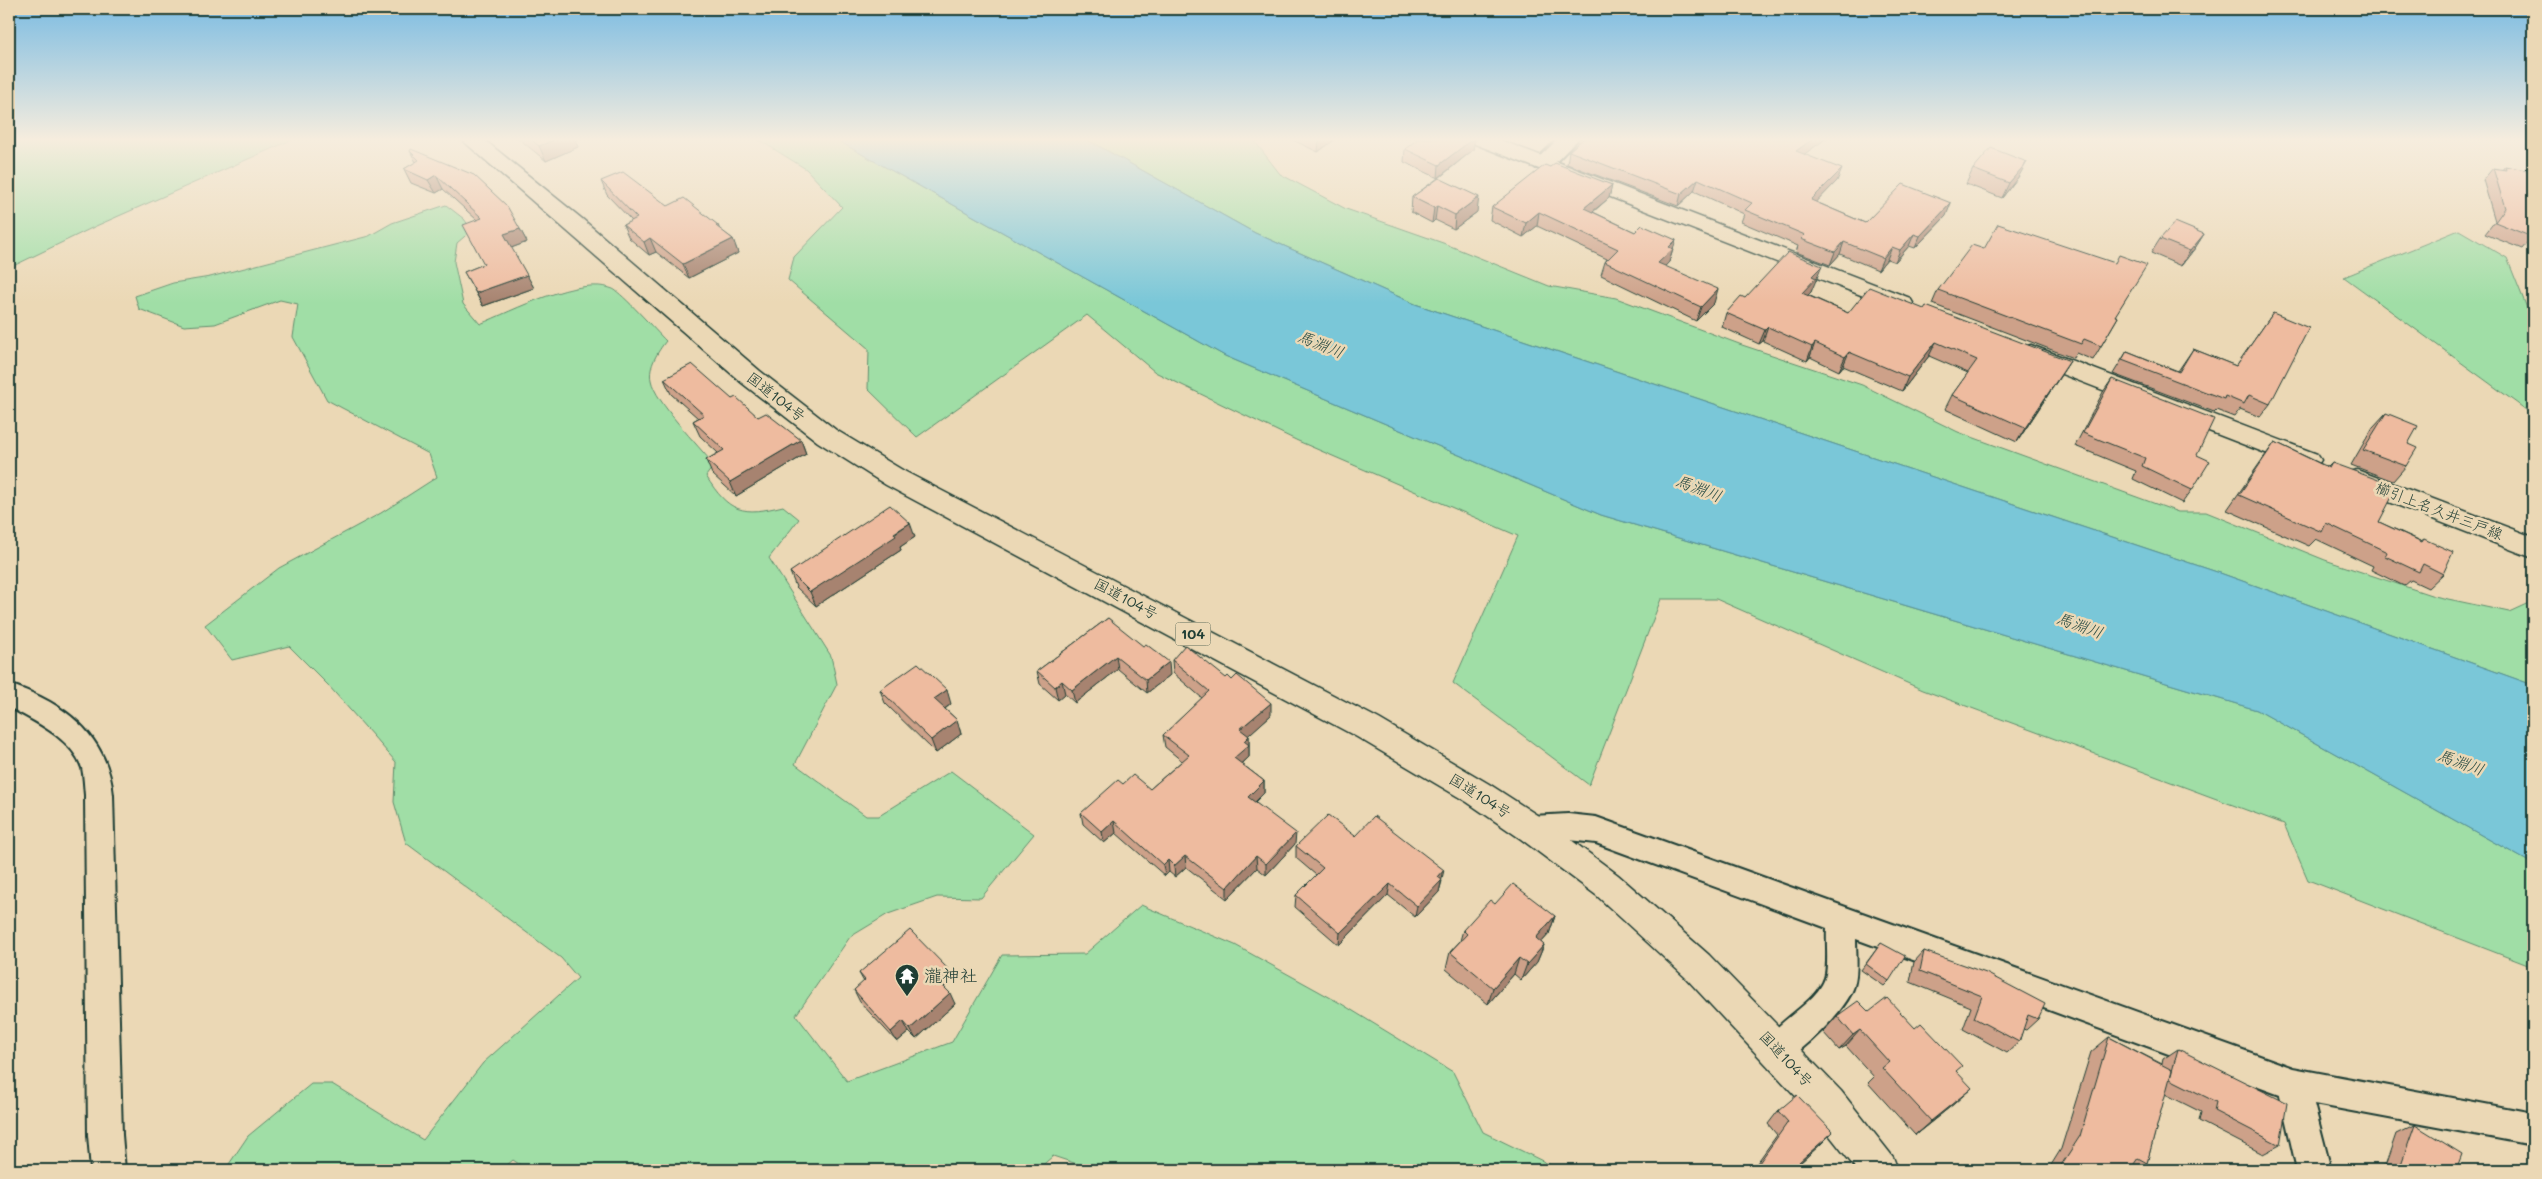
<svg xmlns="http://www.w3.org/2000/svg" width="2542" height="1179" viewBox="0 0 2542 1179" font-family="Mali,'Klee One',sans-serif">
	<rect width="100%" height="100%" fill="#ebd8b5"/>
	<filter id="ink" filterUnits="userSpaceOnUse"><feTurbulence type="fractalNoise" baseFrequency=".02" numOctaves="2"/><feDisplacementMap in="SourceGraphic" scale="10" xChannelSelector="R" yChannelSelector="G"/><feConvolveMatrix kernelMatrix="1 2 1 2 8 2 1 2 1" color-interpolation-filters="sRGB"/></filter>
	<g filter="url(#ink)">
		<g fill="#a0dea6" stroke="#608e6d">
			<path d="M 9,138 L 296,138 L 96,226 L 9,268 Z"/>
			<path d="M 756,138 L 833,138 L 1225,356 L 1601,515 L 2257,710 L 2533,864 L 2533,967 L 2308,880 L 2284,824 L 1923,690 L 1716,599 L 1661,599 L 1589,785 L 1453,683 L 1518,536 L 1298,441 L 1155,372 L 1087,315 L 917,437 L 868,389 L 869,349 L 788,280 L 794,257 L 842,207 L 806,169 Z"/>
			<path d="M 1084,138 L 1256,138 L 1256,143 L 1280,174 L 1346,209 L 1443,243 L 1549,286 L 1616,298 L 1742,345 L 1862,385 L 1958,432 L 2178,512 L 2206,512 L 2325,560 L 2434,596 L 2509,612 L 2533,601 L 2533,685 L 2220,573 L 1415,304 L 1255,233 Z"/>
			<path d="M 446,205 L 464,219 L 472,230 L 457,243 L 454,262 L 463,304 L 480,324 C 512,311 580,275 613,289 C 622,293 656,331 666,341 C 658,351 648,367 651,380 C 655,402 699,446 714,465 L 706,476 C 729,513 743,516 783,506 L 799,519 L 769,558 L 831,656 L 837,684 L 795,764 L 866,816 L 879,816 L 951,771 L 1034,834 L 981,898 L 937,897 L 888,914 L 850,937 L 796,1015 L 847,1081 L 952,1042 L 1002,955 L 1085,954 L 1141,905 L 1235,945 L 1340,1003 L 1453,1072 L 1483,1132 L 1561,1170 L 1095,1170 L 1053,1156 L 1037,1170 L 528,1170 L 513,1160 L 501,1170 L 225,1170 L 248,1136 L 311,1084 L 332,1084 L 423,1140 L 483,1063 L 578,978 L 561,958 L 406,843 L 394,802 L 396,762 L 328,685 L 289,646 L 232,660 L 205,625 L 279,568 L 381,513 L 437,477 L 429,454 L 327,400 L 293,337 L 298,304 L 280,300 L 215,324 L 184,326 L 139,309 L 135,296 L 173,283 L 210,277 L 369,236 L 392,223 Z"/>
			<path d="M 2459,230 L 2507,258 L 2533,323 L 2533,415 L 2344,277 Z"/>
		</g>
		<path fill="#7ac7d8" stroke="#569096" d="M 833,138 L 1084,138 L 1255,233 L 1415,304 L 2220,573 L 2533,685 L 2533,864 L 2257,710 L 1601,515 L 1225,356 Z"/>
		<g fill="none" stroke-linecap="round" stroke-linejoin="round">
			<defs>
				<g id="street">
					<path d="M 1559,138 L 1579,138 L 1550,168 L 1536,168 L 1534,164 L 1536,160 Z"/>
					<path d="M 9,684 C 64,703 107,734 113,795 L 122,1135 L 125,1170 L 91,1170 L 88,1135 L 85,795 C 84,786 84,777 82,768 C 72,738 34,721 9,707 Z"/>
					<path d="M 1568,814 L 1596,817 L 2293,1068 L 2533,1113 L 2533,1145 L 2314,1104 L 2331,1170 L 2297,1170 L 2280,1095 L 1856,939 C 1856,953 1858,968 1855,982 C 1851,1007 1800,1055 1777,1065 L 1766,1060 L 1761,1049 C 1773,1021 1816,1005 1825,978 C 1829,966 1826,942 1827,928 L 1596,843 L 1568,840 L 1532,842 L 1522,838 L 1518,829 L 1522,820 L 1532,816 Z"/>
				</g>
				<g id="secondary">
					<path d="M 1467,138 L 1495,138 L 1910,298 L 1913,303 L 1910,308 L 1902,310 L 1894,308 L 1470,142 Z"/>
					<path d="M 2031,345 L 2317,454 L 2321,460 L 2317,466 L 2308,469 L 2299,466 L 2023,359 L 2019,353 L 2023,347 Z"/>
					<path d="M 2357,470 L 2533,537 L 2533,558 L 2348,486 L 2344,479 L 2348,472 Z"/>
				</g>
				<path id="highway" d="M 460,138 L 482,138 L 581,218 L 760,371 L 836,430 L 904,471 L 1379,719 L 1489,784 L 1543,819 L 1618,875 L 1709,955 L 1841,1091 L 1893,1157 L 1898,1170 L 1857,1170 L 1815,1117 L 1685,977 L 1596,895 L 1521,839 L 1467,802 L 1357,737 L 886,485 L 818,442 L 742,383 Z"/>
			</defs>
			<use href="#street" stroke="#1f3d34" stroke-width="4"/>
			<use href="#secondary" stroke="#1f3d34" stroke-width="3"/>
			<use href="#highway" stroke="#1f3d34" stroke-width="3"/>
			<use href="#street" fill="#ebd8b5" fill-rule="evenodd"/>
			<use href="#secondary" fill="#ebd8b5" fill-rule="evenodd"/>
			<use href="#highway" fill="#ebd8b5" fill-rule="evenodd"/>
		</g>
		<g fill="#cda189" stroke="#1f3d34">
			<path d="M 518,138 L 574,138 L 578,147 L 546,161 Z"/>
			<path d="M 1293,138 L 1337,138 L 1318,152 L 1293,140 Z"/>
			<path d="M 1578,138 L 1827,138 L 1804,154 L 1837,181 L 1816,202 L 1865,223 L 1946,216 L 1915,248 L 1909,246 L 1895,262 L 1887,259 L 1878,270 L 1840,254 L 1830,265 L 1796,252 L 1798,246 L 1741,222 L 1744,214 L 1694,191 L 1678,206 L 1567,164 L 1569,151 L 1579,143 L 1578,142 Z"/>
			<path d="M 1405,149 L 1473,150 L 1439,178 L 1477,212 L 1454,229 L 1435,220 L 1432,223 L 1411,212 L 1412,197 L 1438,178 L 1404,162 Z"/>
			<path d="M 410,151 L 520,229 L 527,242 L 511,248 L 534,288 L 483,306 L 464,272 L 484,264 L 477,220 L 443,189 L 436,193 L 411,183 L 404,169 L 416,162 Z"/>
			<path d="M 2505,166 L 2533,235 L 2522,249 L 2485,234 L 2495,221 L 2483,180 L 2493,168 L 2502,170 Z"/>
			<path d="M 1550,167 L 1612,185 L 1609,198 L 1593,212 L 1635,232 L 1676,240 L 1669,262 L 1665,266 L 1714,303 L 1696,321 L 1601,275 L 1605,262 L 1607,259 L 1537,226 L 1523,237 L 1490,220 L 1492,207 Z"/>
			<path d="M 1973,169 L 2019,176 L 2002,198 L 1966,184 Z"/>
			<path d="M 601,181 L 718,225 L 720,230 L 733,239 L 738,253 L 689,278 L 656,252 L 649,255 L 629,238 L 623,225 L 632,221 L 607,195 Z"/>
			<path d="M 2204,234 L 2195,248 L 2181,266 L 2151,253 L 2160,239 Z"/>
			<path d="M 1984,249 L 2118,317 L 2093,360 L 2076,353 L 2073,358 L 1932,304 L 1938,290 Z"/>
			<path d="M 1817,280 L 1814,282 L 1811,292 L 1808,295 L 1848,313 L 2061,375 L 2017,442 L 1945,409 L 1952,395 L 1968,373 L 1929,356 L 1902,391 L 1843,366 L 1839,371 L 1810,357 L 1807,361 L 1763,341 L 1759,344 L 1722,327 L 1726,313 L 1745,298 Z"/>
			<path d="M 2273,313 L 2270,404 L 2260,417 L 2240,409 L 2234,417 L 2216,410 L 2214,412 L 2113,374 L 2127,351 L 2178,371 L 2193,349 L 2236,366 Z"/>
			<path d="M 664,379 L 732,399 L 758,417 L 801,440 L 806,454 L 736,496 L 712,474 L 706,460 L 718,453 L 700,436 L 693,421 L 698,418 L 671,394 Z"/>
			<path d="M 2112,379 L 2197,455 L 2192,490 L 2182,503 L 2133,479 L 2136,471 L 2075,446 L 2103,392 Z"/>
			<path d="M 2386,413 L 2408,444 L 2406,466 L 2393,481 L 2351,465 L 2373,427 Z"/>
			<path d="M 2275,442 L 2328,467 L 2332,463 L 2390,494 L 2379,522 L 2421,541 L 2424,539 L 2443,574 L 2428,588 L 2411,580 L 2404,586 L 2371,570 L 2373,566 L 2316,539 L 2309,546 L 2227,510 L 2264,457 Z"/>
			<path d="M 915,537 L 900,547 L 901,550 L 816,606 L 796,587 L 790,572 Z"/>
			<path d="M 1108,618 L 1170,675 L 1147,693 L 1118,669 L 1075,703 L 1065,694 L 1058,700 L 1040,684 L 1037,671 Z"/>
			<path d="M 1172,660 L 1271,715 L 1248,735 L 1249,736 L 1249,757 L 1242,764 L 1264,781 L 1264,793 L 1255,802 L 1295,844 L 1266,875 L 1257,868 L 1227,899 L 1186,867 L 1175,877 L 1169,872 L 1165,876 L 1116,833 L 1104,843 L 1083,824 L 1081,813 L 1123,784 L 1150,789 L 1182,761 L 1165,747 L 1163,735 L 1202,698 L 1173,673 Z"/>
			<path d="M 880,690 L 951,704 L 945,709 L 957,720 L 961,734 L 936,753 L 885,703 Z"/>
			<path d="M 1355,836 L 1442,881 L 1439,892 L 1415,917 L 1388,895 L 1339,945 L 1295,907 L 1296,895 L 1316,875 L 1296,858 L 1296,846 Z"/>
			<path d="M 1495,904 L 1555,916 L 1549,934 L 1541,943 L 1544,945 L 1537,962 L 1521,980 L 1514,974 L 1488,1004 L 1446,969 L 1450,952 L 1460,941 L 1463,930 Z"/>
			<path d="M 1881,943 L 1889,981 L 1884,986 L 1861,970 Z"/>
			<path d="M 1924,951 L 2038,1019 L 2026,1030 L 2023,1029 L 2019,1042 L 2007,1053 L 1963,1029 L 1971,1007 L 1910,982 L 1914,962 Z"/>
			<path d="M 947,968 L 952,980 L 944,987 L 955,1004 L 916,1039 L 909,1032 L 897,1042 L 860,1002 L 854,990 L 864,982 L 859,973 Z"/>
			<path d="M 1869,1012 L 1956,1072 L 1955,1103 L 1915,1135 L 1868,1083 L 1874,1077 L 1846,1046 L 1839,1050 L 1823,1032 L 1837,1016 Z"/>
			<path d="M 2109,1037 L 2162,1064 L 2163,1059 L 2178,1049 L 2280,1145 L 2263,1154 L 2199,1121 L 2201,1112 L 2165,1094 L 2147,1163 L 2135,1170 L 2048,1170 L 2061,1149 L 2091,1052 Z"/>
			<path d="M 1778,1111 L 1821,1144 L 1800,1163 L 1809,1170 L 1752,1170 L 1777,1135 L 1768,1124 Z"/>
			<path d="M 2415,1125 L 2456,1170 L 2374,1170 L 2384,1165 L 2385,1166 L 2396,1134 Z"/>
		</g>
		<g fill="#a7836f" stroke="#1f3d34">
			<path d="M 558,138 L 574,138 L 578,147 L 546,161 L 539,146 Z"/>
			<path d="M 1322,138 L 1337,138 L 1318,152 L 1319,140 Z"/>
			<path d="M 1474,138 L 1475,138 L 1473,150 L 1438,178 L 1439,165 Z"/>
			<path d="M 1814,138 L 1827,138 L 1792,163 L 1796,151 Z"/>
			<path d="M 2027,162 L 2019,176 L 2002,198 L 2009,183 Z"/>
			<path d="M 1842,169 L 1837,181 L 1806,213 L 1811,200 Z"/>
			<path d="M 436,175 L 443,189 L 436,193 L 428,180 Z"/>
			<path d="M 1698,179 L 1694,191 L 1678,206 L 1681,194 Z"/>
			<path d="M 1612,185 L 1609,198 L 1581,221 L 1584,208 Z"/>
			<path d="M 1479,197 L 1477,212 L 1454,229 L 1455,215 Z"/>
			<path d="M 1951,203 L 1946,216 L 1915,248 L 1920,236 Z"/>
			<path d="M 1437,206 L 1435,220 L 1432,223 L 1434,208 Z"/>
			<path d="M 1539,212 L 1537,226 L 1523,237 L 1526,223 Z"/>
			<path d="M 520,229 L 527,242 L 511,248 L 504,234 Z"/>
			<path d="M 1914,234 L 1909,246 L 1895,262 L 1900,250 Z"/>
			<path d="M 2204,234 L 2195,248 L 2181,266 L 2190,251 Z"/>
			<path d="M 650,238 L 656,252 L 649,255 L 644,242 Z"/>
			<path d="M 733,239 L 738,253 L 689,278 L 683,264 Z"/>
			<path d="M 1676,240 L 1669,262 L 1655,277 L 1658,263 L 1669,247 Z"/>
			<path d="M 1844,242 L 1840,254 L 1830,265 L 1835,252 Z"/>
			<path d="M 1892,247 L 1887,259 L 1878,270 L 1883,258 Z"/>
			<path d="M 1822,266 L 1811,292 L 1797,307 L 1802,293 L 1812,276 Z"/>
			<path d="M 527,275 L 534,288 L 483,306 L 476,293 Z"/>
			<path d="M 1718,289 L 1714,303 L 1696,321 L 1701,307 Z"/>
			<path d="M 1768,327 L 1763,341 L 1759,344 L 1765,330 Z"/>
			<path d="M 1936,342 L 1929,356 L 1902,391 L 1908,377 Z"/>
			<path d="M 1815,343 L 1810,357 L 1807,361 L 1812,347 Z"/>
			<path d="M 1849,352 L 1843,366 L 1839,371 L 1845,357 Z"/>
			<path d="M 2070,361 L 2061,375 L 2017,442 L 2025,428 Z"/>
			<path d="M 801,440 L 806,454 L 736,496 L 730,482 Z"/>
			<path d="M 910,523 L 915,537 L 900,547 L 901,550 L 816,606 L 810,592 Z"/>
			<path d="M 1116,656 L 1118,669 L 1075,703 L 1072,690 Z"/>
			<path d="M 1169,662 L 1170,675 L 1147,693 L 1146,680 Z"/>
			<path d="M 1062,681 L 1065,694 L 1058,700 L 1055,687 Z"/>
			<path d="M 947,690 L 951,704 L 939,713 L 934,699 Z"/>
			<path d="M 1271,703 L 1271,715 L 1241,742 L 1240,729 Z"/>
			<path d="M 957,720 L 961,734 L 936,753 L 931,740 Z"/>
			<path d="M 1249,736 L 1249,757 L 1235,770 L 1234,758 L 1244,741 Z"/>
			<path d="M 1264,781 L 1264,793 L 1248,809 L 1248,797 Z"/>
			<path d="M 1114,821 L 1116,833 L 1104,843 L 1102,832 Z"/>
			<path d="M 1296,833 L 1295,844 L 1266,875 L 1266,864 Z"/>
			<path d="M 1185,856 L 1186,867 L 1175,877 L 1174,866 Z"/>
			<path d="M 1256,856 L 1257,868 L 1227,899 L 1227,888 Z"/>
			<path d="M 1168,860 L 1169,872 L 1165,876 L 1163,865 Z"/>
			<path d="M 1444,870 L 1439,892 L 1415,917 L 1417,906 L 1438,877 Z"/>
			<path d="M 1390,884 L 1388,895 L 1339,945 L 1340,933 Z"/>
			<path d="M 1555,916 L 1549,934 L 1530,955 L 1536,938 Z"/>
			<path d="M 1544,945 L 1537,962 L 1521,980 L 1527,964 Z"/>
			<path d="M 1519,958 L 1514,974 L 1488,1004 L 1493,988 Z"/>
			<path d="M 947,968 L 952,980 L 941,990 L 935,978 Z"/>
			<path d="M 950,993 L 955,1004 L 916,1039 L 910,1029 Z"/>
			<path d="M 903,1021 L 909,1032 L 897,1042 L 891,1032 Z"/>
			<path d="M 1860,1030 L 1846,1046 L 1839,1050 L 1853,1035 Z"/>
			<path d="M 1972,1088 L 1955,1103 L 1915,1135 L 1931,1121 Z"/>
			<path d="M 1833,1132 L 1821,1144 L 1792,1170 L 1799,1162 Z"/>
		</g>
		<g fill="#eebb9f" stroke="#1f3d34">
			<path d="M 529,138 L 558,138 L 539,146 Z"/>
			<path d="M 1313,138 L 1322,138 L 1319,140 Z"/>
			<path d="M 1419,138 L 1474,138 L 1439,165 L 1405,149 Z"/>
			<path d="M 1584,138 L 1814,138 L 1796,151 L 1842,169 L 1811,200 L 1865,223 L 1903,184 L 1951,203 L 1920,236 L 1914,234 L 1900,250 L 1892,247 L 1883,258 L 1844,242 L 1835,252 L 1801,239 L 1805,235 L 1745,210 L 1752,203 L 1698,179 L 1681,194 L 1569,151 Z"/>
			<path d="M 1991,148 L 2027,162 L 2009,183 L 1973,169 Z"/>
			<path d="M 411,149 L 474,175 L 507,206 L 520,229 L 504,234 L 527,275 L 476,293 L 464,272 L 484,264 L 463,225 L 482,218 L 436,175 L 428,180 L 404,169 L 419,160 L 410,151 Z"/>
			<path d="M 1555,163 L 1612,185 L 1584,208 L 1635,232 L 1642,225 L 1676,240 L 1669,247 L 1673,249 L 1658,263 L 1718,289 L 1701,307 L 1605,262 L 1618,249 L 1539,212 L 1526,223 L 1492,207 L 1545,165 L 1550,167 Z"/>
			<path d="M 2505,166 L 2531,171 L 2533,179 L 2533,235 L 2532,237 L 2495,222 L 2505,208 L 2493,168 L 2506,170 Z"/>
			<path d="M 623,172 L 668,206 L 684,198 L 718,225 L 716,226 L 733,239 L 683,264 L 650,238 L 644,242 L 623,225 L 637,218 L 601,181 Z"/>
			<path d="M 1439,178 L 1479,197 L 1455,215 L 1437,206 L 1434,208 L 1412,197 Z"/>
			<path d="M 2175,222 L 2204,234 L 2190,251 L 2160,239 Z"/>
			<path d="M 1998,224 L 2115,263 L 2119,255 L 2147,265 L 2115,316 L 2118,317 L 2101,346 L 2084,339 L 2081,344 L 1938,290 L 1972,245 L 1984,249 Z"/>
			<path d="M 1788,252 L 1822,266 L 1812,276 L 1816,278 L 1802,293 L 1848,313 L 1869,287 L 1924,309 L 1926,306 L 2070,361 L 2025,428 L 1952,395 L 1977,360 L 1936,342 L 1908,377 L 1849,352 L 1845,357 L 1815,343 L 1812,347 L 1768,327 L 1765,330 L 1726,313 L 1741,296 L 1745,298 Z"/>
			<path d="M 2273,313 L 2309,328 L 2270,404 L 2249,395 L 2244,404 L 2225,396 L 2224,399 L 2122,360 L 2127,351 L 2179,372 L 2193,349 L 2236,366 Z"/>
			<path d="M 692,364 L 732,399 L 736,397 L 758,417 L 766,413 L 801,440 L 730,482 L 706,460 L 724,450 L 693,421 L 704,415 L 664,379 Z"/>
			<path d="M 2112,379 L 2214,419 L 2197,455 L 2210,461 L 2192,490 L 2142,466 L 2145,458 L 2083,433 Z"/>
			<path d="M 2386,413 L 2418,426 L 2408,444 L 2417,448 L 2406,466 L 2363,450 Z"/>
			<path d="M 2275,442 L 2329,468 L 2332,463 L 2395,486 L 2390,494 L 2393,495 L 2379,522 L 2422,542 L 2424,539 L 2453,552 L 2443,574 L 2423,564 L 2419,572 L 2385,556 L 2387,552 L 2326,523 L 2322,532 L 2239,495 Z"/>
			<path d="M 890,505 L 910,523 L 894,533 L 896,536 L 810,592 L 790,572 Z"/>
			<path d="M 1108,618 L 1143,646 L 1146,644 L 1169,662 L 1146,680 L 1116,656 L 1072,690 L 1062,681 L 1055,687 L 1037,671 Z"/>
			<path d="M 1185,645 L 1226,678 L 1228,676 L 1232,680 L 1237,675 L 1271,703 L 1240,729 L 1249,736 L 1244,741 L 1249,745 L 1234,758 L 1264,781 L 1248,797 L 1296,833 L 1266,864 L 1256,856 L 1227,888 L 1185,856 L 1174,866 L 1168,860 L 1163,865 L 1114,821 L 1102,832 L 1081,813 L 1118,780 L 1123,784 L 1133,775 L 1150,789 L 1189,755 L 1163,735 L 1209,691 L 1172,660 Z"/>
			<path d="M 918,663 L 947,690 L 934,699 L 957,720 L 931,740 L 880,690 Z"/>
			<path d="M 1328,815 L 1355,836 L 1374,816 L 1444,870 L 1438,877 L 1442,880 L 1417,906 L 1390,884 L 1340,933 L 1296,895 L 1323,868 L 1296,846 Z"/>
			<path d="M 1513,884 L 1555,916 L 1536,938 L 1544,945 L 1527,964 L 1519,958 L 1493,988 L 1450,952 L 1467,934 L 1463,930 L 1490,900 L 1495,904 Z"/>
			<path d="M 910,930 L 947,968 L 935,978 L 950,993 L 910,1029 L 903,1021 L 891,1032 L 854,990 L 865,980 L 859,973 Z"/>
			<path d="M 1881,943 L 1905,956 L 1889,981 L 1866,964 Z"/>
			<path d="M 1924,951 L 1986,973 L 2045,1004 L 2038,1019 L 2028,1015 L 2019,1042 L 1974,1018 L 1982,996 L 1920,971 Z"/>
			<path d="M 1887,998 L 1915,1028 L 1921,1023 L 1962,1066 L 1956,1071 L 1972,1088 L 1931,1121 L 1882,1068 L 1889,1062 L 1860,1030 L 1853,1035 L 1837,1016 L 1858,1001 L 1869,1012 Z"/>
			<path d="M 2109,1037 L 2172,1070 L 2147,1163 L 2138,1158 L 2130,1170 L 2058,1170 L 2080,1136 Z"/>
			<path d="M 2178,1049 L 2287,1103 L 2280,1145 L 2214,1111 L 2216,1102 L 2170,1079 Z"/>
			<path d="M 1797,1095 L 1833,1132 L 1799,1162 L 1809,1170 L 1754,1170 L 1788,1122 L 1778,1111 Z"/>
			<path d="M 2415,1125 L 2462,1154 L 2456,1170 L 2399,1170 Z"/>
			<path d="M 2384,1165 L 2392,1170 L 2382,1170 Z"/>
		</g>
	</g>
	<linearGradient id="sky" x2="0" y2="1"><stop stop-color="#7cbce2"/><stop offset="0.46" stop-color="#f6edde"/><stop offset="1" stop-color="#f6edde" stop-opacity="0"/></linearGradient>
	<rect width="2542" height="303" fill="url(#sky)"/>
	<defs>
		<symbol id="temple-pin" viewBox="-11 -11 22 30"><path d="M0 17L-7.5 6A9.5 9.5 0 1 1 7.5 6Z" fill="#1f3d34" stroke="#ebd8b5"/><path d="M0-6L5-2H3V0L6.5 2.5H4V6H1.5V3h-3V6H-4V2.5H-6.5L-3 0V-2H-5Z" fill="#fff"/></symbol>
	</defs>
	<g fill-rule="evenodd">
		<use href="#temple-pin" x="893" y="962" width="28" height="38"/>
	</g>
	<g text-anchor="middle" stroke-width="5" stroke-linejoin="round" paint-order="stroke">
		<rect fill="#ebd8b5" stroke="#5c6c5b" stroke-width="1" x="1175.5" y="622.5" width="35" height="23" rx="4"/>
		<g font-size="14" font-weight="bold" fill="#1f3d34">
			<text x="1193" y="639">104</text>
		</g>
		<g font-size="15" fill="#1f3d34" stroke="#ebd8b5">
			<text transform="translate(776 397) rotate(38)" y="5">国道104号</text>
			<text transform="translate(2439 511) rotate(21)" y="5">櫛引上名久井三戸線</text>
			<text transform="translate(1126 599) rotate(28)" y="5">国道104号</text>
			<text transform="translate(1480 796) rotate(32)" y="5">国道104号</text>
			<text transform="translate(1786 1059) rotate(47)" y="5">国道104号</text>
		</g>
		<g font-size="16" font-style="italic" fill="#284b44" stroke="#ebd8b5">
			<text transform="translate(1321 344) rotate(22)" y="6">馬淵川</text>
			<text transform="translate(1699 488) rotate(21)" y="6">馬淵川</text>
			<text transform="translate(2080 625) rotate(20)" y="6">馬淵川</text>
			<text transform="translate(2461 762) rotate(20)" y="6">馬淵川</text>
		</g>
		<g font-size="18" fill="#1f3d34" stroke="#ebd8b5" text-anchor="start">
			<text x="924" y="982">瀧神社</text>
		</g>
	</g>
	<rect width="2542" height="1179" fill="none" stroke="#ebd8b5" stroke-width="30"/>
	<rect x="15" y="15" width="2512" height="1149" fill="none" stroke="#1f3d34" stroke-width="2" filter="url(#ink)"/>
</svg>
